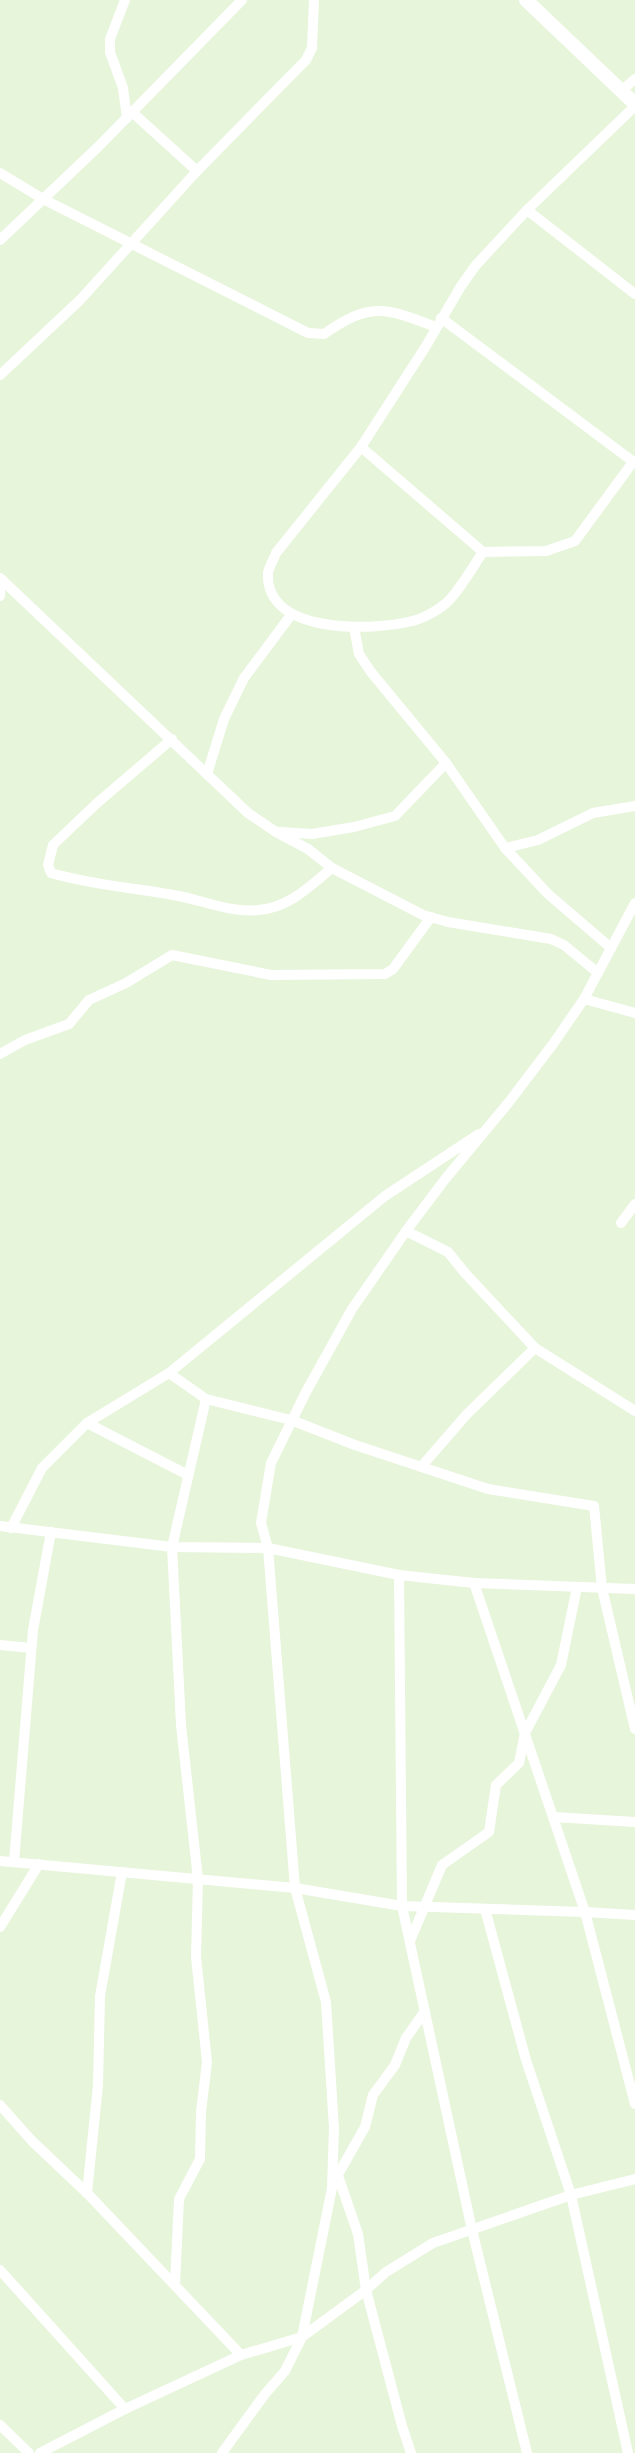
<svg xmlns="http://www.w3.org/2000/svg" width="635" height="2453" viewBox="0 0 635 2453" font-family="Rubik,sans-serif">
	<rect width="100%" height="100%" fill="#e7f5db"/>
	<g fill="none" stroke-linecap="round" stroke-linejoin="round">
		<g stroke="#fff" stroke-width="10">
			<path d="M 125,0 L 110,39 L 110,52 L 123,88 L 127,118"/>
			<path d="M 621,91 L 635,79"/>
			<path d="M 132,112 L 197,171"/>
			<path d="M 0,173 L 43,199 L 308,333 L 324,334 C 371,301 386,308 436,327"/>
			<path d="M 527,210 L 635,294"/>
			<path d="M 0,240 L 99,146 L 242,0"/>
			<path d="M 441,318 L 635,463"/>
			<path d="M 0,375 L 80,300 L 197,171 L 306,60 L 312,48 L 314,0"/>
			<path d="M 361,447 L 483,552 L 546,551 L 575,541 L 633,462"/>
			<path d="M 483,552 C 474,565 457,595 445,604 C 437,611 422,619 412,621 C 373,631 265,635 268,573 C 269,567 274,559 276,553 L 361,447 L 426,346 L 461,286 L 476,265 L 527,210 L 635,106"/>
			<path d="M 0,578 L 248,813 L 276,832 L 308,849 L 332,868 L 423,915 L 448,922 L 551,939 L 564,945 L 598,973"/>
			<path d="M 0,596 L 1,579"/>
			<path d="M 354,627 L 359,654 L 371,672 L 446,763 L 505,848 L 548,894 L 611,948"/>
			<path d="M 172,739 L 96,804 L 53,845 L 48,865 L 51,873 C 92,885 136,888 179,896 C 204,901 232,913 258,910 C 289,908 310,886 332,868"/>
			<path d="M 207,774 L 224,719 L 244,678 L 291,615"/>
			<path d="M 280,832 L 312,834 L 354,827 L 395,816 L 446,763"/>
			<path d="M 505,848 L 538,840 L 593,813 L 635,806"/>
			<path d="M 584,999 L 635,1013"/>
			<path d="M 0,1054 L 25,1040 L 69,1024 L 89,1000 L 126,983 L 172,955 L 271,975 L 385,974 L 393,969 L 431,917"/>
			<path d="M 621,1223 L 635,1204"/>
			<path d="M 406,1231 L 448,1252 L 465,1273 L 535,1348 L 635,1411"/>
			<path d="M 169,1373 L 206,1399 L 291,1420 L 355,1445 L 488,1489 L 594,1506 L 602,1588 L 635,1729"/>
			<path d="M 87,1423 L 188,1475"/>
			<path d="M 421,1467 L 467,1414 L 535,1348"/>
			<path d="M 0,1526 L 172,1547 L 268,1548 L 399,1575 L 474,1583 L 635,1589"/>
			<path d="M 11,1528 L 42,1468 L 87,1423 L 169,1373 L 385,1196 L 479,1134"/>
			<path d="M 399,1575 L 402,1906 L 472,2230 L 527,2453"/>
			<path d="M 474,1583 L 585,1912 L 635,2104"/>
			<path d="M 0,1645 L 31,1648"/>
			<path d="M 554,1817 L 635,1822"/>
			<path d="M 0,1861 L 295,1888 L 402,1906 L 585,1912 L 635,1915"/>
			<path d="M 14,1862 L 33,1630 L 51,1532"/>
			<path d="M 485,1909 L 526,2060 L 571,2195 L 628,2453"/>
			<path d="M 0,1927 L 39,1864"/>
			<path d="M 410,1941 L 442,1865 L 489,1832 L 496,1785 L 519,1763 L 525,1733 L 561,1665 L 577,1587"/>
			<path d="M 0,2105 L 32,2141 L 87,2193 L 241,2355"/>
			<path d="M 337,2173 L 358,2234 L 366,2290 L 402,2426 L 411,2453"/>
			<path d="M 336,2178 L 365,2127 L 373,2095 L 395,2065 L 406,2038 L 425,2011"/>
			<path d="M 87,2193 L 98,2085 L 100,1996 L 122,1872"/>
			<path d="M 0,2270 L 125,2409"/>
			<path d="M 175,2284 L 179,2199 L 200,2159 L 201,2112 L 207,2062 L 196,1957 L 198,1879 L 181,1725 L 172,1547 L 206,1399"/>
			<path d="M 0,2425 L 29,2453"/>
			<path d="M 40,2453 L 125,2409 L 241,2355 L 302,2337 L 366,2290 L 386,2272 L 433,2243 L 571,2195 L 635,2179"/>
			<path d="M 222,2453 L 265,2394 L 285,2371 L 302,2337 L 332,2188 L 334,2128 L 326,2002 L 295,1888 L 268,1548 L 261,1523 L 271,1463 L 306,1392 L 352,1309 L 406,1231 L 446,1178 L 509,1102 L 553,1044 L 584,999 L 635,903"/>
		</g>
		<path stroke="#fff" stroke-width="14" d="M 526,0 L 635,104"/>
	</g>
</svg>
